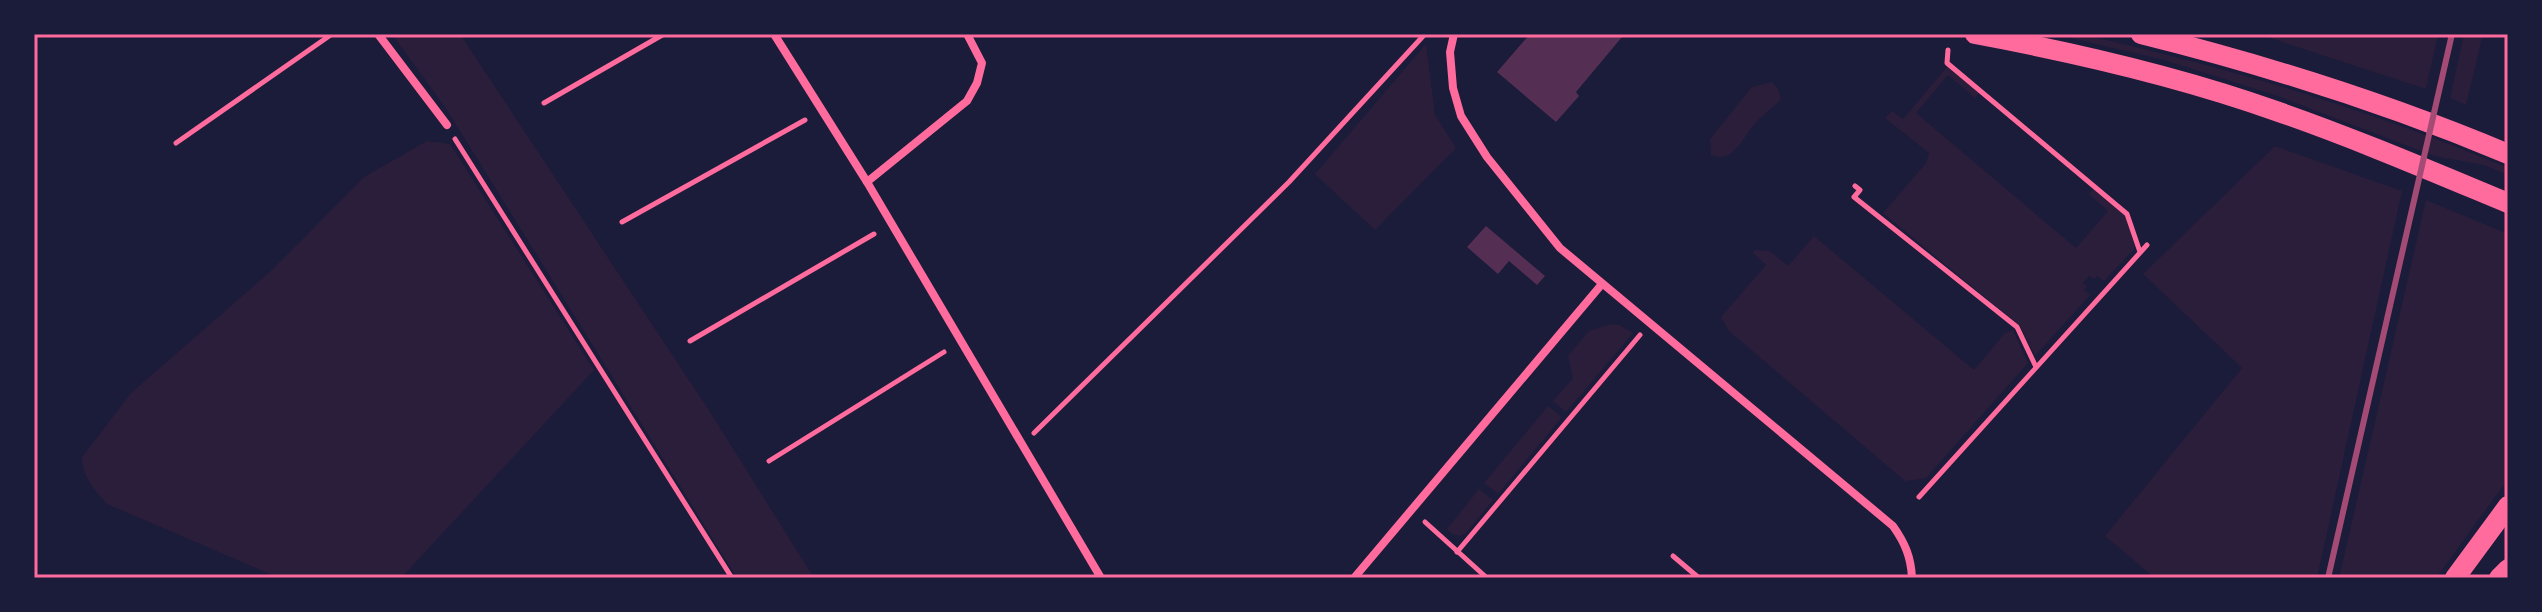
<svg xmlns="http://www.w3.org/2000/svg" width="2542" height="612" viewBox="0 0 2542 612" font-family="'Alegreya Sans',sans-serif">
	<rect width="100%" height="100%" fill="#1b1b3a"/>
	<g fill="#2a1e3b">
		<path d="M 392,34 L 460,34 L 712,415 L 814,578 L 737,578 L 447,110 Z"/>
		<path d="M 2054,34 L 2081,34 C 2229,68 2368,109 2508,168 L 2508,175 L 2484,165 L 2434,156 L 2275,95 L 2164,60 Z"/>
		<path d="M 2258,34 L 2438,34 L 2426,89 Z"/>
		<path d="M 2464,34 L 2483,34 L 2466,105 L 2450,98 Z"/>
		<path d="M 1426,44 L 1435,115 L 1456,148 L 1375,230 L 1315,174 Z"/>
		<path d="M 1947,67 L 1979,93 L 1975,98 L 1948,75 L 1916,113 L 2076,248 L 2108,211 L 2089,194 L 2093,189 L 2126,216 L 2135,248 L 2104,281 L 2097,276 L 2094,279 L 2089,276 L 2083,283 L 2087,286 L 2084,290 L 2090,295 L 2035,356 L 2020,326 L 1883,213 L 1926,163 L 1929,153 L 1885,118 L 1892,111 L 1903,119 Z"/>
		<path d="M 1772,82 L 1778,89 L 1781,99 C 1772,109 1761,116 1753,126 C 1742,139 1733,164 1711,155 L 1710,139 L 1752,87 Z"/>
		<path d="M 427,141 L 450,144 L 594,370 L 401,578 L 279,578 L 107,504 C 95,490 82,477 82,457 L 131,393 L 272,270 L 364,177 Z"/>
		<path d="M 2275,146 L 2402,191 L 2317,578 L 2155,578 L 2105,536 L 2242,368 L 2143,274 Z"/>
		<path d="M 2426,200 L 2508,234 L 2508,479 L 2436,578 L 2339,578 Z"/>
		<path d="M 1814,236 L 1974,370 L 2005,333 L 2013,330 L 2028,363 L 1926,478 L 1905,481 L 1729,331 L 1721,317 L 1766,265 L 1753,253 L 1755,250 L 1770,251 L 1788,266 Z"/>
		<path d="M 1611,324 L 1619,325 L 1633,333 L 1566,412 L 1553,401 L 1573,378 L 1568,356 L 1589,331 Z"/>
		<path d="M 1548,406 L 1562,417 L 1498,494 L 1484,483 Z"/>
		<path d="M 1479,489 L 1493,500 L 1466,533 L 1460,536 L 1452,534 L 1447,529 Z"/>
	</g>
	<g fill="#542f53">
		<path d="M 1530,34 L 1619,34 L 1622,37 L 1576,92 L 1579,96 L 1556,122 L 1497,72 Z"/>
		<path d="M 1486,226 L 1545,276 L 1537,285 L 1509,261 L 1498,274 L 1467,247 Z"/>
	</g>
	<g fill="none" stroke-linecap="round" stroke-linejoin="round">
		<g stroke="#ff6b9d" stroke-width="5">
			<path d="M 1948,50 L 1947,63 L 2127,214 L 2140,252"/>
			<path d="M 544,103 L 664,34"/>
			<path d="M 455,139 L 732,578"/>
			<path d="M 176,143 L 332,34"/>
			<path d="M 1855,186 L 1860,190 L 1854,197 L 2017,327 L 2036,367"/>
			<path d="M 622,222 L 805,120"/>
			<path d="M 690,341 L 874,234"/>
			<path d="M 1034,433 L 1289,182 L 1425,34"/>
			<path d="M 769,461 L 944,352"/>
			<path d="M 1919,497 L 2147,245"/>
			<path d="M 1425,522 L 1487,578"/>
			<path d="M 1457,552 L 1640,335"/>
			<path d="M 1673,556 L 1699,578"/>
		</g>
		<g stroke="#ff6b9d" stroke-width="8">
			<path d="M 378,34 L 447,125"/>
			<path d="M 774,34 L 867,182 L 1101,578"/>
			<path d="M 1454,34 L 1450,52 L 1453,88 L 1461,116 L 1487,157 L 1560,248 L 1893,526 C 1905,543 1911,557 1912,578"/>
			<path d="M 867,182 L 967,101 L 977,83 L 982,63 L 967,34"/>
			<path d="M 1354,578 L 1602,284"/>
		</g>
		<g stroke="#ff6b9d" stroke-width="20">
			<path d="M 1975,34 C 2077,53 2178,76 2276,111 C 2354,138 2431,171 2508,203"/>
			<path d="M 2141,34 C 2266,65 2389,104 2508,154"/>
			<path d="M 2455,578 L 2508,506"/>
			<path d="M 2499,578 L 2508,569"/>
		</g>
		<path stroke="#a44b75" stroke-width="6" d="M 2328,578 L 2452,34"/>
	</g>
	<rect width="2542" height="612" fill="none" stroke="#1b1b3a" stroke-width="72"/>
	<rect x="36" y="36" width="2470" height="540" fill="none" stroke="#ff6b9d" stroke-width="3"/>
</svg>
